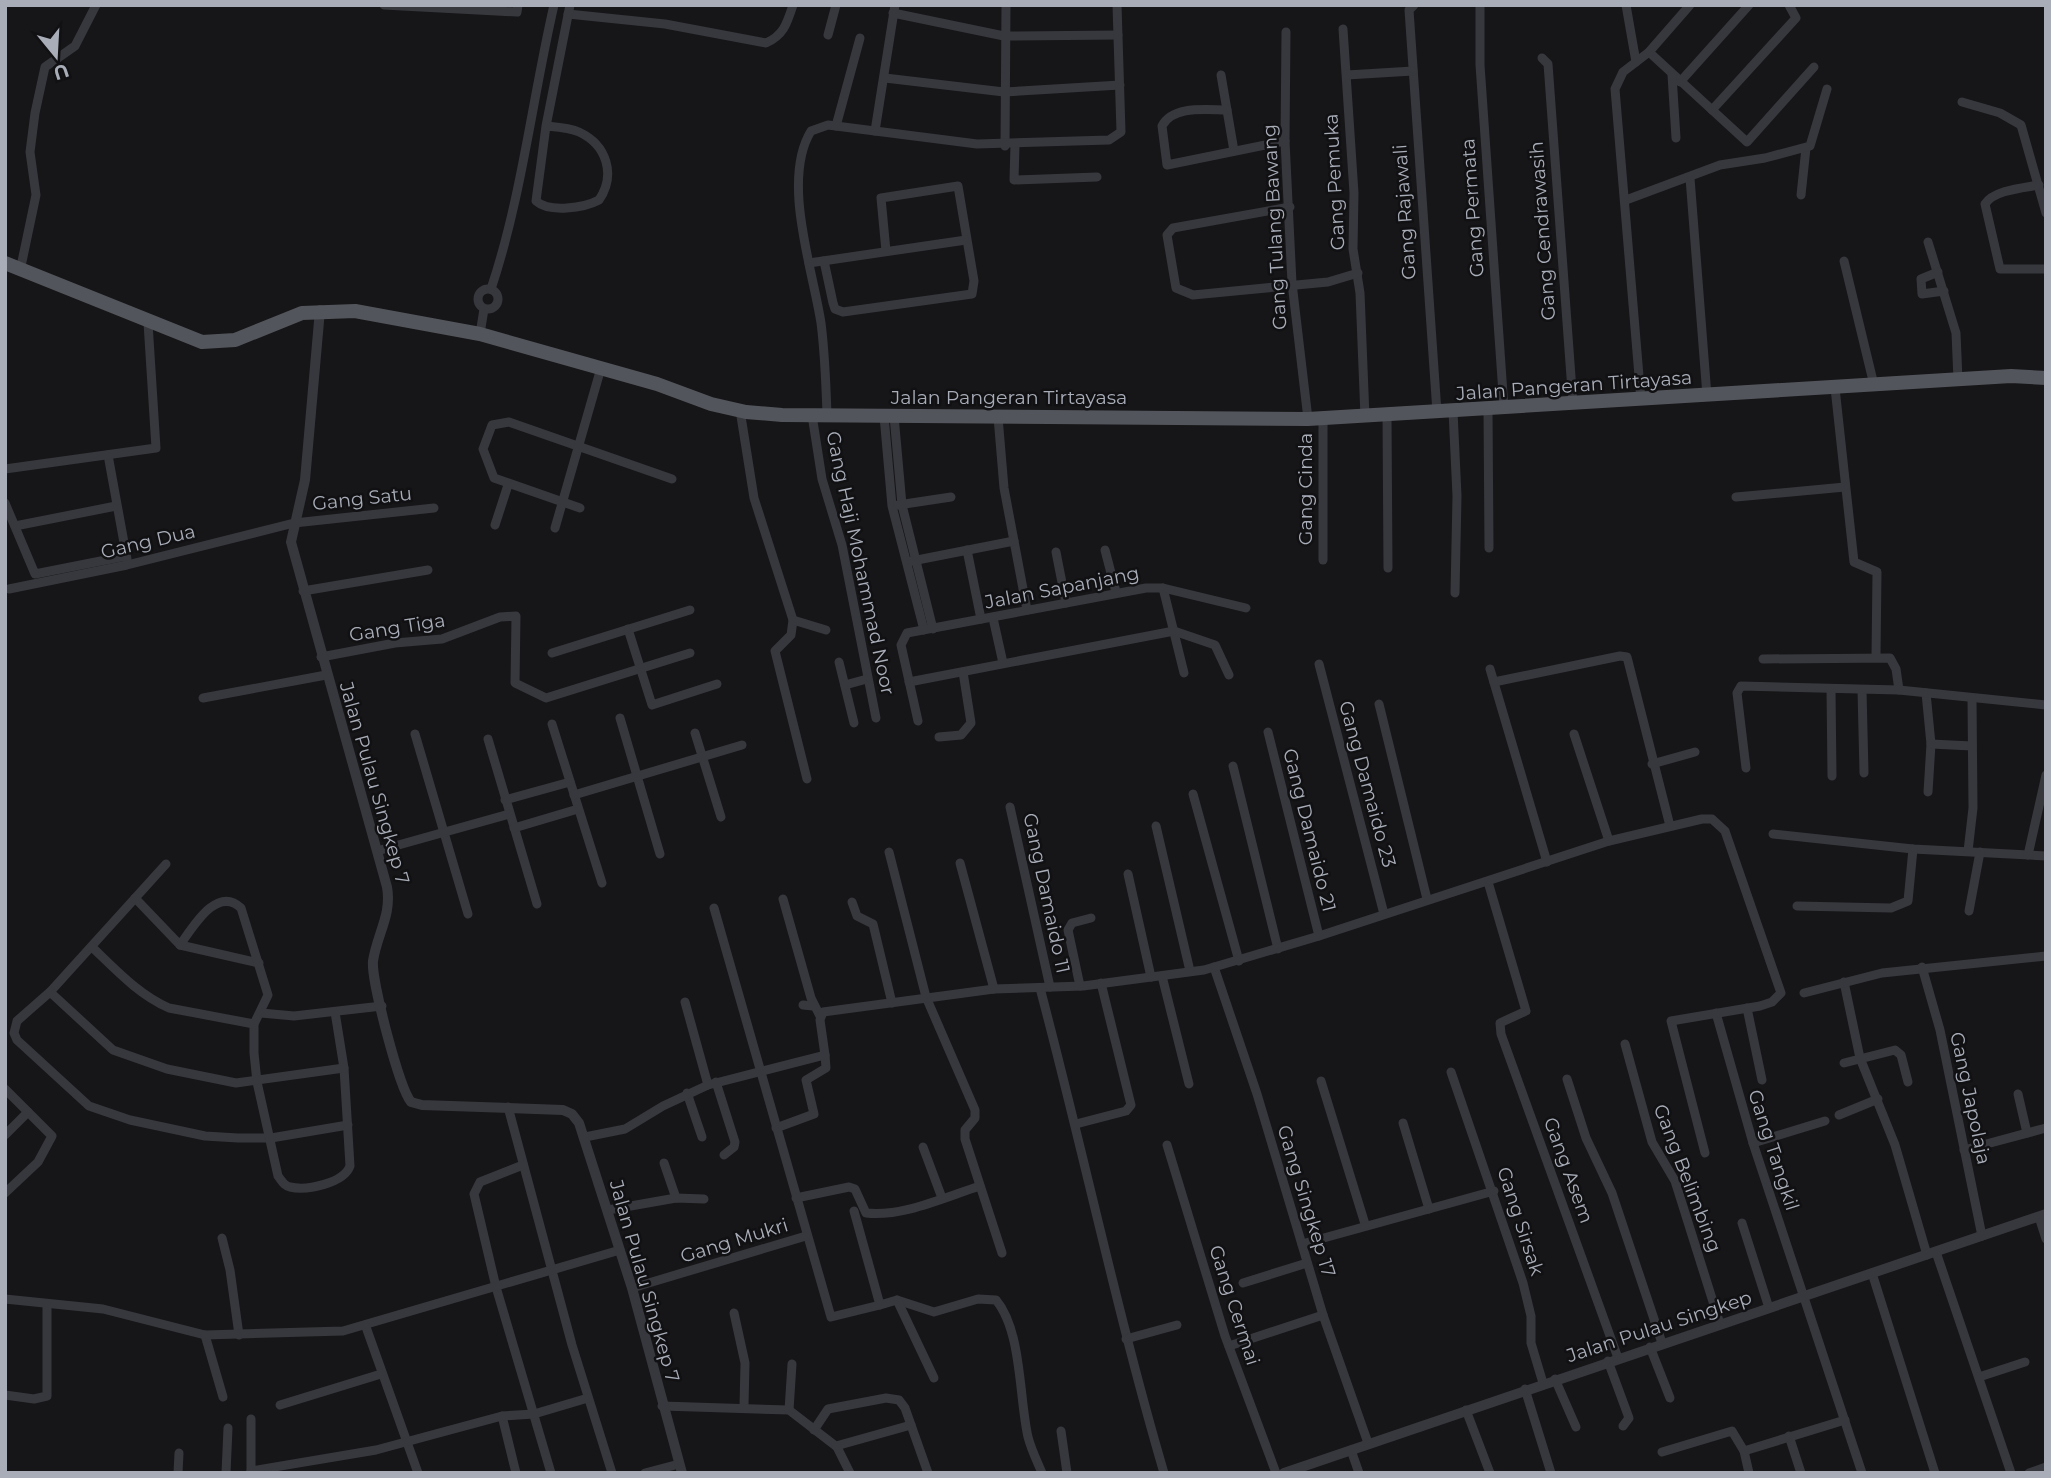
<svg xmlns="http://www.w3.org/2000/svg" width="2051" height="1478" viewBox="0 0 2051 1478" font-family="Montserrat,sans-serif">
	<rect width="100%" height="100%" fill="#161618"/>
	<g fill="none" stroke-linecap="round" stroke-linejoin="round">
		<g stroke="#37383d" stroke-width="9">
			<path d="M 384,5 L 517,12 L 518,5"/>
			<path d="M 1414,5 L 1409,10 L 1437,412"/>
			<path d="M 1480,5 L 1480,65 L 1504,408"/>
			<path d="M 1626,5 L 1636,62"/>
			<path d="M 893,13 L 1004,36 L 1118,35"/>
			<path d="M 568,14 L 665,24 L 766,43 C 784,35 787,23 793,5"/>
			<path d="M 1343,29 L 1354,193 L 1353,249 L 1360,293 L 1365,417"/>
			<path d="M 1286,32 L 1285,141 L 1292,283 L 1308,419"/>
			<path d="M 828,35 L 836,5"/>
			<path d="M 1649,52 L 1747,142 L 1814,67"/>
			<path d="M 1542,58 L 1548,64 L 1573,404"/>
			<path d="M 1221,75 L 1234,151"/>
			<path d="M 1347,75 L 1413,71"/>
			<path d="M 1672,75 L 1676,138"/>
			<path d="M 885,78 L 1004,92 L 1120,85"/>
			<path d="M 1680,82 L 1749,5"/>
			<path d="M 1962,102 L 2000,113 L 2021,125 L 2046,213"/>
			<path d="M 1227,110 C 1207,110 1173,105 1162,126 L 1167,165 L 1285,141"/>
			<path d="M 1712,110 L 1796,18 L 1789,5"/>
			<path d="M 546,126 C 556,127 570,128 579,132 C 607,145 616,175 599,200 C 584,208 549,213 536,201 L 546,126 L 570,5"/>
			<path d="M 836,126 L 860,38"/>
			<path d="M 875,131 L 895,5"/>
			<path d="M 1015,145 L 1014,180 L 1097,177"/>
			<path d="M 1005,146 L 1006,5"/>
			<path d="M 1690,178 L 1707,396"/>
			<path d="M 2039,185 C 2023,188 1994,190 1985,204 L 2000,269 L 2046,269"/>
			<path d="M 1801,195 L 1806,148"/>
			<path d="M 1626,200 L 1720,165 L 1765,158 L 1810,146 L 1827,89"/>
			<path d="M 1290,207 L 1173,228 L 1167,235 L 1176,288 L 1193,295 L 1328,282 L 1358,273"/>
			<path d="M 1928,242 L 1956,333 L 1958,380"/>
			<path d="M 824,261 L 833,303 L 835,309 L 843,312 L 972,294 L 974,281 L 958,186 L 881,198 L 886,251"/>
			<path d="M 1844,261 L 1874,385"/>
			<path d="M 809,263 L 966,240"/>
			<path d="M 20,271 L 36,195 L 30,152 L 35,113 L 45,67 L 75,46 L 96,5"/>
			<path d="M 1938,272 L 1921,279 L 1922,294 L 1944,291"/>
			<circle cx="488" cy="299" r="10"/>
			<path d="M 491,289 C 522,196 532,100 554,5"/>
			<path d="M 480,334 L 484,309"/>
			<path d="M 1835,388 L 1854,562 L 1877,572 L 1876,656"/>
			<path d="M 1641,400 L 1615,89 L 1623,72 L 1649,52 L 1690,5"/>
			<path d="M 1488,409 L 1489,548"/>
			<path d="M 740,410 L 754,498 L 793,620 L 791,635 L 775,651 L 807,779"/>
			<path d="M 1453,411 L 1457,496 L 1455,593"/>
			<path d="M 812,415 L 822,479 L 842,545 L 876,718"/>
			<path d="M 827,415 C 826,384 825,354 821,323 C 813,270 781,180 811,131 L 828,125 L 977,144 L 1109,140 L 1121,132 L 1117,5"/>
			<path d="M 884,416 L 892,506 L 924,630"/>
			<path d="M 894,416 L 902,505 L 933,629"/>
			<path d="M 1387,416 L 1388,568"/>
			<path d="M 998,417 L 1004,488 L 1027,610"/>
			<path d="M 108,455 L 127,559"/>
			<path d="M 5,469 L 156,448 L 148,323"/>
			<path d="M 1736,497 L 1845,487"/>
			<path d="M 5,503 L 35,574 L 126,556"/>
			<path d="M 898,505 L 951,497"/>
			<path d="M 580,508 L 494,478 L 483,449 L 492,425 L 509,422 L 672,479"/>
			<path d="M 495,525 L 508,485"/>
			<path d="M 15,526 L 116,506"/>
			<path d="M 555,528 L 601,368"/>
			<path d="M 967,550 L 981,619"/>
			<path d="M 1105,550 L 1116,592"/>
			<path d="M 1056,552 L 1066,603"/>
			<path d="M 1323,560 L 1323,418"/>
			<path d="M 912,561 L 1014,541"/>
			<path d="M 1163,588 L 1184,673"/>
			<path d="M 9,589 L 127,565 L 294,523 L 434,508"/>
			<path d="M 303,591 L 428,570"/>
			<path d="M 993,618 L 1003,663"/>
			<path d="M 793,620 L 826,630"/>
			<path d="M 628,629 L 652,705 L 717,684"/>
			<path d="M 552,653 L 690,610"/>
			<path d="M 321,657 L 395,643 L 442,639 L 500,617 L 516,616 L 515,683 L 546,698 L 690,653"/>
			<path d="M 1763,659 L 1890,658 L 1896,669 L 1899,690"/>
			<path d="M 839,662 L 854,723"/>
			<path d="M 1319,664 L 1384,914"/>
			<path d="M 1490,669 L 1547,862"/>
			<path d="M 909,682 L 1174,631 L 1215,645 L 1229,675"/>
			<path d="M 1494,682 L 1620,656 L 1627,657 L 1670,826"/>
			<path d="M 845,685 L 867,679"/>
			<path d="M 1831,689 L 1832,776"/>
			<path d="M 1862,690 L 1864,773"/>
			<path d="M 1926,693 L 1931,744 L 1928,792"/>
			<path d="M 203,698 L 326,675"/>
			<path d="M 1379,704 L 1427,899"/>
			<path d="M 620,718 L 660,854"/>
			<path d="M 918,721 L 901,645 L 907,633 L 1146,588 L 1163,588 L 1246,608"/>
			<path d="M 552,724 L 602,883"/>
			<path d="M 1268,732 L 1319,936"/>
			<path d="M 695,733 L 721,817"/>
			<path d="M 415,734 L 468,914"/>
			<path d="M 1574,734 L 1609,841"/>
			<path d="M 939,737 L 961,735 L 971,723 L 963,672"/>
			<path d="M 488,739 L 537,904"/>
			<path d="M 1931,744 L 1972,746"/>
			<path d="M 1652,764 L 1695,752"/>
			<path d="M 1233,766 L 1278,949"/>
			<path d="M 1746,768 L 1737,693 L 1741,686 L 1899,690 L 2046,705"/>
			<path d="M 1193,794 L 1239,961"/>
			<path d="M 574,795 L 742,745"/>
			<path d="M 505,800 L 570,782"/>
			<path d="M 1010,807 L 1050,987"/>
			<path d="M 1156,826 L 1190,971"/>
			<path d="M 514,828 L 578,809"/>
			<path d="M 1773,834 L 1913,849 L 2046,856"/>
			<path d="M 377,851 L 509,814"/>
			<path d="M 1968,851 L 1973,808 L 1972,698"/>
			<path d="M 889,852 L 926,997 L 975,1110 L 975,1118 L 965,1130 L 965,1139 L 1002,1253"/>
			<path d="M 2028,855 L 2046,775"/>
			<path d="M 960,863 L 994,989"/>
			<path d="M 166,864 L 50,992 L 17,1021 L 14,1033 L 17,1040 L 89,1106 L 130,1120 L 205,1136 L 238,1138 L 271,1138 L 348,1125"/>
			<path d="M 1128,874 L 1151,977"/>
			<path d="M 1488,882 L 1526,1011 L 1500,1023 L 1501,1034 L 1618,1358"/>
			<path d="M 135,898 L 180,945 L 259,963"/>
			<path d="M 783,899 L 811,998 L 820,1016"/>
			<path d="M 852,902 L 857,916 L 873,924 L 892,1003"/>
			<path d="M 1797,906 L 1891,908 L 1908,901 L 1913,849"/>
			<path d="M 714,908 L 831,1317 L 880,1305 L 854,1211"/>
			<path d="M 1969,911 L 1980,852"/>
			<path d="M 180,945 C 193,927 217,885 241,908 L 268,995 L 254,1024 L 254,1053 L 257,1082 L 278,1176 C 282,1181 284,1186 290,1187 C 307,1191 344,1183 350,1166 L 344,1068 L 335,1012"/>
			<path d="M 92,947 C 116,970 138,994 169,1008 L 254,1024"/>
			<path d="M 1214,967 L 1257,1094 L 1323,1315 L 1368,1443"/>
			<path d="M 1922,967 L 1940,1030 L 1982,1236"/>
			<path d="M 1162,976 L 1189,1084"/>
			<path d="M 1844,982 L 1860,1058 L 1895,1145 L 1927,1255"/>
			<path d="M 1080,986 L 1068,930 L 1072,923 L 1091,918"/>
			<path d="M 1040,988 C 1083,1150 1117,1313 1164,1473"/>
			<path d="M 50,992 L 113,1050 L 167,1069 L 236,1083 L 344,1068"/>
			<path d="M 1804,993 L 1882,973 L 2046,956"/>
			<path d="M 685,1002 L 708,1085"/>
			<path d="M 803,1005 L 813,1006"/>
			<path d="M 1747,1008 L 1762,1080"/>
			<path d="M 261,1013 L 294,1016 L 382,1006"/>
			<path d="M 1716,1013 L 1753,1143 L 1862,1473"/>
			<path d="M 1625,1044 L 1652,1142 L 1675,1181 L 1720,1324"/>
			<path d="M 1844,1063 L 1895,1050 L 1901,1055 L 1908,1082"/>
			<path d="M 1451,1072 L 1523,1283 L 1531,1316 L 1531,1343 L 1543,1383"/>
			<path d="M 1567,1079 L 1586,1138 L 1612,1193 L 1662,1343"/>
			<path d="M 1321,1081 L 1365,1224"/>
			<path d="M 716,1082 L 735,1142 L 734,1147 L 724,1155"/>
			<path d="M 5,1089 L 52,1136 L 38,1162 L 5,1193"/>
			<path d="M 687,1093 L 702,1137"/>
			<path d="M 2018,1094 L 2027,1133"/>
			<path d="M 508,1107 L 572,1345 L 612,1473"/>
			<path d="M 1839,1115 L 1878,1099"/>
			<path d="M 1403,1123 L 1429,1209"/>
			<path d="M 1076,1124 L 1126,1111 L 1131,1105 L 1101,983"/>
			<path d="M 776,1128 L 814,1114 L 806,1080 L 826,1068 L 825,1055"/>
			<path d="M 5,1135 L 28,1112"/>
			<path d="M 585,1137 L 625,1129 L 663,1106 L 708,1085 L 825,1055 L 820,1020 L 823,1012 L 994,989 L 1083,986 L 1204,970 L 1319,936 L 1609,841 L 1702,819 L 1712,819 L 1725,831 L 1781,993 L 1772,1002 L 1760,1006 L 1671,1021 L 1705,1153"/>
			<path d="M 1753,1143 L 1825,1121"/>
			<path d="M 1167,1145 L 1225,1336 L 1276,1473"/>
			<path d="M 923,1147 L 942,1198"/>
			<path d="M 1964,1150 L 2046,1128"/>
			<path d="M 664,1163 L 676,1198"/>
			<path d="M 523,1165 L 480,1182 L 474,1194 L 496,1287 L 551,1473"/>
			<path d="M 796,1198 L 849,1187 L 855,1189 L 866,1213 C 903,1217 945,1197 980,1186"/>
			<path d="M 608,1210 L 676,1198 L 704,1199"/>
			<path d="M 2039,1217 L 2046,1239"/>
			<path d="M 1742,1223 L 1769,1308"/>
			<path d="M 222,1238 L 230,1270 L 239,1335"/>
			<path d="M 1302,1244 L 1494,1191"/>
			<path d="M 1936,1252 L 2011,1473"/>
			<path d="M 1872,1273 L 1935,1473"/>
			<path d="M 1243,1283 L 1307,1263"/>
			<path d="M 632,1288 L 806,1236"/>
			<path d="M 5,1299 L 103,1309 L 205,1335 L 343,1331 L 620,1250"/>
			<path d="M 897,1300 L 934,1312 L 978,1299 L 996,1300 C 1022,1331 1019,1398 1028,1437 C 1031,1449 1037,1461 1042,1473"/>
			<path d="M 880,1305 L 897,1300 L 934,1378"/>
			<path d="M 734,1313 L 745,1363 L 744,1406"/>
			<path d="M 366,1327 L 418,1473"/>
			<path d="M 205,1335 L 223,1397"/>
			<path d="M 1126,1339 L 1177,1325"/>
			<path d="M 1229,1346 L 1323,1315"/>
			<path d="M 1650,1347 L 1670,1398"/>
			<path d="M 1608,1361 L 1629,1418 L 1623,1426"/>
			<path d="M 1979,1377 L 2025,1362"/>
			<path d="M 1555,1379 L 1576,1427"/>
			<path d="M 1525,1389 L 1551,1473"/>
			<path d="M 5,1395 L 34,1399 L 47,1396 L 47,1304"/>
			<path d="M 280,1405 L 381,1374"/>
			<path d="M 662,1406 L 789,1410 L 837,1447 L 850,1473"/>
			<path d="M 789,1410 L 792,1364"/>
			<path d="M 1466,1410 L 1490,1473"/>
			<path d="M 502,1416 L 516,1473"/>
			<path d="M 814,1430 L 828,1409 L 886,1398 L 899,1400 L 905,1408 L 928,1473"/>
			<path d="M 1061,1431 L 1067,1473"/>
			<path d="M 1789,1436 L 1801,1473"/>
			<path d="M 836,1446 L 911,1425"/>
			<path d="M 1351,1450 L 1359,1473"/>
			<path d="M 1744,1451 L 1845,1420"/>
			<path d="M 1662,1452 L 1732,1431 L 1744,1451 L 1749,1473"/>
			<path d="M 251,1471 L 376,1450 L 502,1416 L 534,1414 L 588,1398"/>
			<path d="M 178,1473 L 179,1453"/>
			<path d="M 226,1473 L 228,1428"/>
			<path d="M 251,1473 L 251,1419"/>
			<path d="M 645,1473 L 679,1464"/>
			<path d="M 2029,1473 L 2046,1467"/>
		</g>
		<g stroke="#37383d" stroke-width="10">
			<path d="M 320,310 L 305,480 L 291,542 L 387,887 C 392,915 377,934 373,961 C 371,980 399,1087 411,1102 L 422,1105 L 563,1110 L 572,1114 L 579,1123 L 632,1288 L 682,1473"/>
			<path d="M 1284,1473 L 2046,1214"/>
		</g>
		<path stroke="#53555c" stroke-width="14" d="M 5,263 L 202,342 L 235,340 L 302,313 L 355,311 L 480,334 L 657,384 L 711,404 L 746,412 L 782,415 L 1308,419 L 2011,376 L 2046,378"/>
	</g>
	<g text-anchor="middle" stroke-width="5" stroke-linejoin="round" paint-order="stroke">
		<g font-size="19" fill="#a8adb8" stroke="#111113">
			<text transform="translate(1334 182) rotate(-93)" y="7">Gang Pemuka</text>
			<text transform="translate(1472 208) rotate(-94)" y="7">Gang Permata</text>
			<text transform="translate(1404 212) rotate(-94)" y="7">Gang Rajawali</text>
			<text transform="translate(1274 227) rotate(-93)" y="7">Gang Tulang Bawang</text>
			<text transform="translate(1542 231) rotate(-94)" y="7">Gang Cendrawasih</text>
			<text transform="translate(1574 385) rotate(-4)" y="7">Jalan Pangeran Tirtayasa</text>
			<text x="1009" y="404">Jalan Pangeran Tirtayasa</text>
			<text transform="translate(1305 489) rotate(-90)" y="7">Gang Cinda</text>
			<text transform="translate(362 498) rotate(-6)" y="7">Gang Satu</text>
			<text transform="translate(148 541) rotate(-13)" y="7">Gang Dua</text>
			<text transform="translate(861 563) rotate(78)" y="7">Gang Haji Mohammad Noor</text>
			<text transform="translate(1062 587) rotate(-11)" y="7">Jalan Sapanjang</text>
			<text transform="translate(397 627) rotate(-9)" y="7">Gang Tiga</text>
			<text transform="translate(375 783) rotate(74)" y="7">Jalan Pulau Singkep 7</text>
			<text transform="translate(1368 784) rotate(75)" y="7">Gang Damaido 23</text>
			<text transform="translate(1310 830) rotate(76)" y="7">Gang Damaido 21</text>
			<text transform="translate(1047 893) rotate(78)" y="7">Gang Damaido 11</text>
			<text transform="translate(1971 1098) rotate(78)" y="7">Gang Japolaja</text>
			<text transform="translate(1774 1150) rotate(72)" y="7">Gang Tangkil</text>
			<text transform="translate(1569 1170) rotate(70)" y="7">Gang Asem</text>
			<text transform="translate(1688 1178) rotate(69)" y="7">Gang Belimbing</text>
			<text transform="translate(1307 1201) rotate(73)" y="7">Gang Singkep 17</text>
			<text transform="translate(1521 1221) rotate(72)" y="7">Gang Sirsak</text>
			<text transform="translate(734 1240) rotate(-17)" y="7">Gang Mukri</text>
			<text transform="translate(645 1281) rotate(74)" y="7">Jalan Pulau Singkep 7</text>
			<text transform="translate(1235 1305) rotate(72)" y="7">Gang Cermai</text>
			<text transform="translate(1659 1326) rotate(-18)" y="7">Jalan Pulau Singkep</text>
		</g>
	</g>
	<rect width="2051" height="1478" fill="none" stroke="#a8adb8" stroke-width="14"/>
	<g transform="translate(56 56) rotate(162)" stroke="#111113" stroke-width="5" paint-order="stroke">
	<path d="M0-5L12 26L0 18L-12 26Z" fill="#a8adb8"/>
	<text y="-10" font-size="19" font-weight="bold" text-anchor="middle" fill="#a8adb8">U</text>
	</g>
</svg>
